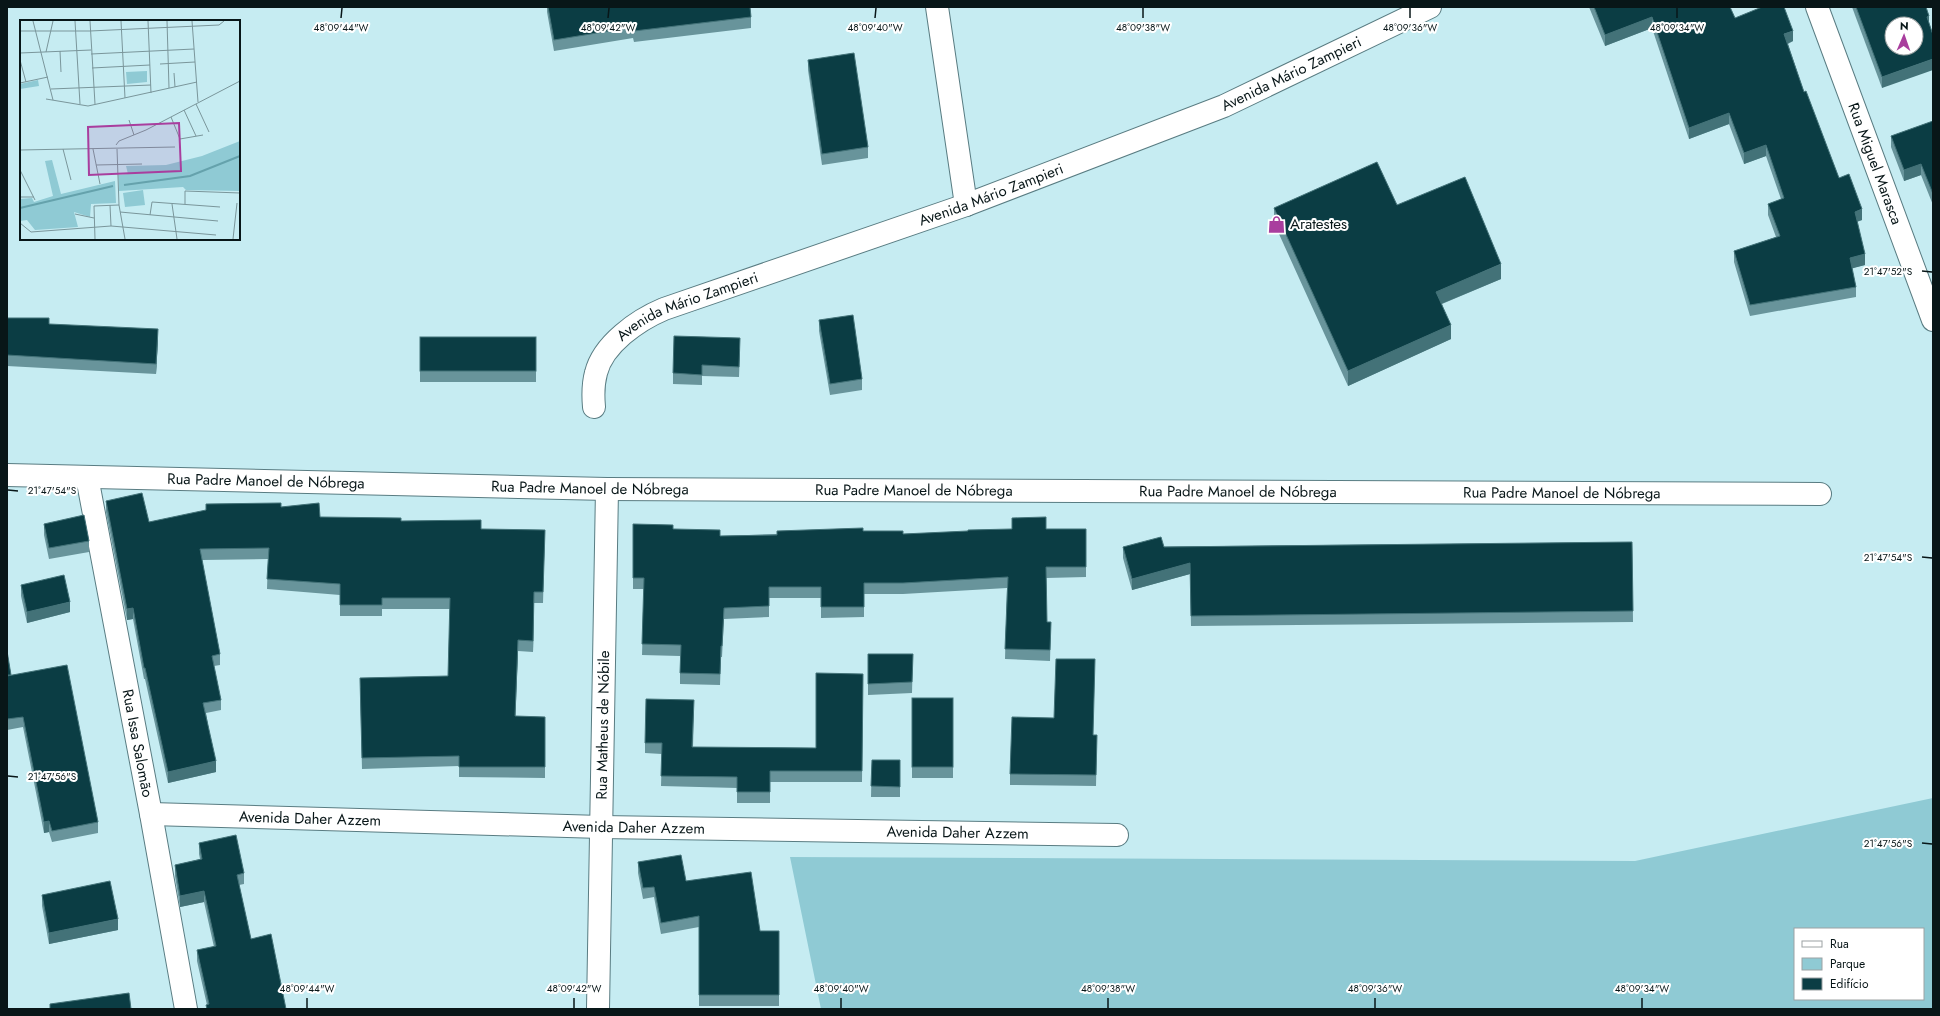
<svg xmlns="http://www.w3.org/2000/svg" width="1940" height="1016" viewBox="0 0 1940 1016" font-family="Jost,sans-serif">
	<rect width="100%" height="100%" fill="#c6ecf2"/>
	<path fill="#8fcad4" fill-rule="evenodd" d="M 1933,798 L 1933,1009 L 821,1009 L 790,857 L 1635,861 ZM 1795,929 L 1923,929 L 1923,999 L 1795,999 Z"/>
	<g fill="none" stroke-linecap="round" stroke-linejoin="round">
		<defs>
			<g id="street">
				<path d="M 937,7 L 966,205"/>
				<path id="s1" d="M 1817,7 L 1933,320"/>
				<path id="s2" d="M 594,407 C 593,396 593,384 596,373 C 603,344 638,320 664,309 L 966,205 L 1224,106 L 1430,7"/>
				<path id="s3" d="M 7,475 L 607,489 L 1820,494"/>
				<path id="s4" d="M 87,477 L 151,814 L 186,1009"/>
				<path id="s5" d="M 151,814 L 601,827 L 1117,835"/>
				<path id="s6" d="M 598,1009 L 607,489"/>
			</g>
		</defs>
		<use href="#street" stroke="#597c82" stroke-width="24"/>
		<use href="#street" stroke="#fff" stroke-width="22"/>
	</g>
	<g fill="#68949b">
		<path d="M 547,7 L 750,7 L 751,17 L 751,28 L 634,42 L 633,38 L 554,51 L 547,12 Z"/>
		<path d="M 1589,7 L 1730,7 L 1735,18 L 1793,41 L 1788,44 L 1804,92 L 1839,178 L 1862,220 L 1857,222 L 1865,265 L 1852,268 L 1856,287 L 1856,297 L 1750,316 L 1734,262 L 1734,251 L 1776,237 L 1768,215 L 1768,204 L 1781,199 L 1766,156 L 1744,164 L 1729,124 L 1689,139 L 1652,28 L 1605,46 Z"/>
		<path d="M 1852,7 L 1926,7 L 1882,88 Z"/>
		<path d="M 808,60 L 868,147 L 868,158 L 822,165 L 808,70 Z"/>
		<path d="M 1933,121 L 1933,205 L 1921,175 L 1904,181 L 1891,147 L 1891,136 Z"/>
		<path d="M 1274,208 L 1501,279 L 1442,304 L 1451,339 L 1348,386 L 1274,223 Z"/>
		<path d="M 7,318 L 158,340 L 156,374 L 7,366 Z"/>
		<path d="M 819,320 L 862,379 L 862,390 L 830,395 L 819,331 Z"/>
		<rect x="420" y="337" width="116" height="45"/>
		<path d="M 740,349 L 739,377 L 702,376 L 702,385 L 673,384 L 673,373 Z"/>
		<path d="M 106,501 L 149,522 L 281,507 L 320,517 L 401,521 L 481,529 L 545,530 L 543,603 L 534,603 L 533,652 L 518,651 L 515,716 L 545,717 L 545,778 L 459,777 L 459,766 L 362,769 L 360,688 L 448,676 L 450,609 L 382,609 L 382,616 L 340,616 L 340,595 L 267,589 L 268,559 L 202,560 L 220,654 L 220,665 L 214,666 L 221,700 L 221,710 L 206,713 L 216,772 L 168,783 L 145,679 L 144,679 L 133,619 L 127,620 L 106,512 Z"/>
		<path d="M 44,524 L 89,541 L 89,552 L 49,559 L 44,535 Z"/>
		<path d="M 633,524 L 673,529 L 720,536 L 863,531 L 903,534 L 1046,529 L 1086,529 L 1086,577 L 1046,578 L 1047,622 L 1051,622 L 1050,661 L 1005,659 L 1007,588 L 903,594 L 864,594 L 864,617 L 821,618 L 821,598 L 769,598 L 769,617 L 724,619 L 722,657 L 721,657 L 720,685 L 680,684 L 680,656 L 642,655 L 644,589 L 633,589 Z"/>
		<path d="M 1632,542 L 1633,622 L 1191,626 L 1190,574 L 1132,590 L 1123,558 L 1123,547 Z"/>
		<path d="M 21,585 L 70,612 L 27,623 L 21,596 Z"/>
		<path d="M 7,651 L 11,675 L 98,822 L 98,833 L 52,842 L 49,832 L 44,833 L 23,727 L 7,730 Z"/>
		<path d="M 868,654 L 913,654 L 912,693 L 868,695 Z"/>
		<path d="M 863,674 L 862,782 L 770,782 L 770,803 L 737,803 L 737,788 L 661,786 L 662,754 L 645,753 L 645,743 L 694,711 L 693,747 L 816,748 Z"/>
		<rect x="912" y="698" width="41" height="80"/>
		<path d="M 1054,718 L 1093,735 L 1097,735 L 1096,786 L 1010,785 L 1010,774 Z"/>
		<path d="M 872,760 L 900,760 L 900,797 L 871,797 Z"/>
		<path d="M 199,843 L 244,873 L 244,884 L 239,885 L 251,939 L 286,1009 L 206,1009 L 206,1005 L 207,1005 L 197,961 L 197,950 L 214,947 L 204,902 L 180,907 L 175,876 L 175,865 L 200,859 L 199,854 Z"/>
		<path d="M 638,862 L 686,881 L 760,931 L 779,931 L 779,1006 L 699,1006 L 699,927 L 661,934 L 654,897 L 643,899 L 638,873 Z"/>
		<path d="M 42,895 L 118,930 L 49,944 L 42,906 Z"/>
	</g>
	<g fill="#437278">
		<path d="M 1929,16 L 1929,27 L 1927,17 Z"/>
		<path d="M 1652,17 L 1652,28 L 1605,46 L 1605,35 Z"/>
		<path d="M 1793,31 L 1793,41 L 1784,45 L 1784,34 Z"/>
		<path d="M 1933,59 L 1933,70 L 1882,88 L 1882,77 Z"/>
		<path d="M 1729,113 L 1729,124 L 1689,139 L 1689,128 Z"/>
		<path d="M 1766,145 L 1766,156 L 1744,164 L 1744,153 Z"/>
		<path d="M 1921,164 L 1921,175 L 1904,181 L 1904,170 Z"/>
		<path d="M 1862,209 L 1862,220 L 1855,222 L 1855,212 Z"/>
		<path d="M 1865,254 L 1865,265 L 1850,269 L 1850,258 Z"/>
		<path d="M 1501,264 L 1501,279 L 1436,306 L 1436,292 Z"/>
		<path d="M 1451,325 L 1451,339 L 1348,386 L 1348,371 Z"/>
		<path d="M 158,329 L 158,340 L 156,374 L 156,364 Z"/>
		<path d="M 1190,563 L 1190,574 L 1132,590 L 1132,579 Z"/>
		<path d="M 534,592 L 534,603 L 533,652 L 533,641 Z"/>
		<path d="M 70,602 L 70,612 L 27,623 L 27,612 Z"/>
		<path d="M 133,608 L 133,619 L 127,620 L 127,609 Z"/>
		<path d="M 518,640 L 518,651 L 515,727 L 515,716 Z"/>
		<path d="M 216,761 L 216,772 L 168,783 L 168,772 Z"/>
		<path d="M 49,821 L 49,832 L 44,833 L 44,822 Z"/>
		<path d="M 204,891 L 204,902 L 180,907 L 180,896 Z"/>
		<path d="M 118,919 L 118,930 L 49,944 L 49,933 Z"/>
	</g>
	<g fill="#0b3d44" stroke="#437278" fill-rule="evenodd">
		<path d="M 548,7 L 750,7 L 751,17 L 634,31 L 633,27 L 554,40 Z"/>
		<path d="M 1594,7 L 1730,7 L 1735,18 L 1762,7 L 1784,7 L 1793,31 L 1784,34 L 1804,92 L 1806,91 L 1839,178 L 1849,174 L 1862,209 L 1855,212 L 1865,254 L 1850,258 L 1856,287 L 1750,305 L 1734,251 L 1780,236 L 1768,204 L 1784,198 L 1766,145 L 1744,153 L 1729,113 L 1689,128 L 1652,17 L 1605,35 Z"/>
		<path d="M 1856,7 L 1926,7 L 1929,16 L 1927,17 L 1933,35 L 1933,59 L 1882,77 ZM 1892,24 L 1916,24 L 1916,48 L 1892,48 Z"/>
		<path d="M 854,53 L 868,147 L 822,154 L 808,60 Z"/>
		<path d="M 1933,121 L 1933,194 L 1921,164 L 1904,170 L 1891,136 Z"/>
		<path d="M 1377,162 L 1397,205 L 1465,177 L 1501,264 L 1436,292 L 1451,325 L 1348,371 L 1274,208 Z"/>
		<path d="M 853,315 L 862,379 L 830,384 L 819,320 Z"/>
		<path d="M 7,318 L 49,318 L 49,324 L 158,329 L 156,364 L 7,355 Z"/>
		<path d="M 674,336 L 740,338 L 739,367 L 702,365 L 702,375 L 673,373 Z"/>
		<rect x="420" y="337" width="116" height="34"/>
		<path d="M 142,493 L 149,522 L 206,510 L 206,504 L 281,503 L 281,507 L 319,503 L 320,517 L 401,518 L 401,521 L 481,520 L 481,529 L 545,530 L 543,592 L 534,592 L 533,641 L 518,640 L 515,716 L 545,717 L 545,767 L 459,767 L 459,756 L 362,758 L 360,678 L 448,676 L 450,598 L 382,598 L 382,605 L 340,605 L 340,584 L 267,579 L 269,548 L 200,549 L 220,654 L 212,656 L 221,700 L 203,703 L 216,761 L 168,772 L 145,668 L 144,668 L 133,608 L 127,609 L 106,501 Z"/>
		<path d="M 84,515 L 89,541 L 49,548 L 44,524 Z"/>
		<path d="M 1046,517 L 1046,529 L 1086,529 L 1086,567 L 1046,567 L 1047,622 L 1051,622 L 1050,650 L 1005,649 L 1008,577 L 903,583 L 864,583 L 864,607 L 821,607 L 821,587 L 769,587 L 769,606 L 724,608 L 722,646 L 721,646 L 720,674 L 680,673 L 681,645 L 642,644 L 644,578 L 633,578 L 633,524 L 673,525 L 673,529 L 720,530 L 720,536 L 777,535 L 777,531 L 863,528 L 863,531 L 903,531 L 903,534 L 968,531 L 968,530 L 1012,529 L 1012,518 Z"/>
		<path d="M 1161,537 L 1164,547 L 1632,542 L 1633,611 L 1191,616 L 1190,563 L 1132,579 L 1123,547 Z"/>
		<path d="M 64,575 L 70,602 L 27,612 L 21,585 Z"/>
		<path d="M 7,651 L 11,675 L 7,675 Z"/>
		<path d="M 868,654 L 913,654 L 912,682 L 868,684 Z"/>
		<path d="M 1056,659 L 1095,659 L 1093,735 L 1097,735 L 1096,775 L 1010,774 L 1012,717 L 1054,718 Z"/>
		<path d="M 67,665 L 98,822 L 52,831 L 49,821 L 44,822 L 23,717 L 7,719 L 7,676 Z"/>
		<path d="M 816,673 L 863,674 L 862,771 L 770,771 L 770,792 L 737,792 L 737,777 L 661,776 L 662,743 L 645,743 L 646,699 L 694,700 L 692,747 L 816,748 Z"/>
		<rect x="912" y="698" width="41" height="69"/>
		<path d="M 872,760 L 900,760 L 900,787 L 871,786 Z"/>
		<path d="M 236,835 L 244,873 L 237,875 L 251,939 L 271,934 L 286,1009 L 207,1009 L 206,1005 L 209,1004 L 197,950 L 216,946 L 204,891 L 180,896 L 175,865 L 202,859 L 199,843 Z"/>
		<path d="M 681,855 L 686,881 L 751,872 L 760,931 L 779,931 L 779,995 L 699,995 L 699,916 L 661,923 L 654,887 L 643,888 L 638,862 Z"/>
		<path d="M 110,881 L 118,919 L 49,933 L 42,895 Z"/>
		<path d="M 129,993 L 131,1009 L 50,1009 L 50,1004 Z"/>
	</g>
	<path fill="none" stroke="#081618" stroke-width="1.5" d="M 341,18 L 342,8M 608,18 L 609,8M 875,18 L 876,8M 1143,18 L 1143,8M 1410,18 L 1410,8M 1677,18 L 1677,8M 1922,271 L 1932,272M 8,490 L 18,491M 1922,557 L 1932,558M 8,776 L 18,777M 1922,843 L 1932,844M 307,1008 L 307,998M 574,1008 L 574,998M 841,1008 L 841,998M 1108,1008 L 1108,998M 1375,1008 L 1375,998M 1642,1008 L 1642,998"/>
	<defs>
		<symbol id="shop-bare" viewBox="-9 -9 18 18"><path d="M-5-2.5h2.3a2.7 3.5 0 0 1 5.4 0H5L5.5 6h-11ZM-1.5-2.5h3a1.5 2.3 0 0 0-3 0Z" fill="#a93e9e" stroke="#fff" stroke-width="2.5" paint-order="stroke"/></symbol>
	</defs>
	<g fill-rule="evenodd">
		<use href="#shop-bare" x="1264" y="212" width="25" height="25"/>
	</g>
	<g text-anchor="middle" stroke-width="4" stroke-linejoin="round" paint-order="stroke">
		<g font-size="15" fill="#081618" stroke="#fff">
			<text dy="5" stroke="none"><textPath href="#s2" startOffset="801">Avenida Mário Zampieri</textPath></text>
			<text dy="5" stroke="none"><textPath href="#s1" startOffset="167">Rua Miguel Marasca</textPath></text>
			<text dy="5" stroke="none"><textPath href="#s2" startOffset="477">Avenida Mário Zampieri</textPath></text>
			<text dy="5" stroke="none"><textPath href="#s2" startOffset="153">Avenida Mário Zampieri</textPath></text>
			<text dy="5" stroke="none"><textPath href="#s3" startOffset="259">Rua Padre Manoel de Nóbrega</textPath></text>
			<text dy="5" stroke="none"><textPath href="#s3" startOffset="583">Rua Padre Manoel de Nóbrega</textPath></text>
			<text dy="5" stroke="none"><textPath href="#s3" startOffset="907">Rua Padre Manoel de Nóbrega</textPath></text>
			<text dy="5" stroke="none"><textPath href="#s3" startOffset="1231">Rua Padre Manoel de Nóbrega</textPath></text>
			<text dy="5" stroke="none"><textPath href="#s3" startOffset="1555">Rua Padre Manoel de Nóbrega</textPath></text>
			<text dy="5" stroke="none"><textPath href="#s6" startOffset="284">Rua Matheus de Nóbile</textPath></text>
			<text dy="5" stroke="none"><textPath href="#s4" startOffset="271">Rua Issa Salomão</textPath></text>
			<text dy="5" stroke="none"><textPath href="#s5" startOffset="159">Avenida Daher Azzem</textPath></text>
			<text dy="5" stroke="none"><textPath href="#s5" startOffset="483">Avenida Daher Azzem</textPath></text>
			<text dy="5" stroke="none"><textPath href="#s5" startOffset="807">Avenida Daher Azzem</textPath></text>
		</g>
		<g font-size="15" fill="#081618" stroke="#fff" text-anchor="start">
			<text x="1290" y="229">Aratestes</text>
		</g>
	</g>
	<g transform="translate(20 20)">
		<rect width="220" height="220" fill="#c6ecf2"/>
		<path d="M 127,51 L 127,62 L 107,64 L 106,52 ZM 18,60 L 19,66 L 0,69 L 0,64 ZM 220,121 L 220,171 L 166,170 L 163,167 L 99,171 L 98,155 L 108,154 L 106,146 L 146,145 L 182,136 ZM 32,140 L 41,174 L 95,161 L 96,183 L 71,184 L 70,197 L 54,192 L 58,207 L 15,210 L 7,200 L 0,201 L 0,179 L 12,178 L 14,182 L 33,176 L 25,141 ZM 123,170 L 125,185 L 105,187 L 103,173 Z" fill="#8fcad4"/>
		<path fill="none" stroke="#65a2ac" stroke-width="2" d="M 104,165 L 170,156 L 220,136M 0,188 L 93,166"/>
		<path fill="none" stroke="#7a969b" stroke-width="1" d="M 13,1 L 33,80M 55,1 L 60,84M 70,1 L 75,84M 101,1 L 105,78M 128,1 L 131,73M 147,1 L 149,68M 172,1 L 178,82M 0,11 L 70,11 L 199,5 L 204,1M 40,31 L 41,52M 26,32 L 33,1M 0,33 L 71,30M 71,34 L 174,29M 0,40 L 6,62M 140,44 L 175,42M 72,48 L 130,45M 154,53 L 155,67M 0,63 L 28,57M 31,69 L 131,65M 26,79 L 68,86 L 177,62M 176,84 L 189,112M 164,90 L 176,116M 151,97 L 160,119 L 183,115M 109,100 L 114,115M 96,125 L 99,121 L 126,110 L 220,61M 43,129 L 51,160M 73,129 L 80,164M 97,129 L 99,185 L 105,219M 0,130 L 155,127M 76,145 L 122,144M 0,150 L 15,180M 0,177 L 14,177M 152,184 L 157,219M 165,184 L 165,171 L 220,173M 90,185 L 91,206M 100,192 L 198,201M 55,194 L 74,198M 130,195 L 132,182 L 200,187M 0,203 L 11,212 L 91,206 L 196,215M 75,219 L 74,186 L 99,185M 213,219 L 217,183"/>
		<path fill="#a93e9e" fill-opacity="0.15" stroke="#a93e9e" stroke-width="2" d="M 159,103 L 161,151 L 69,155 L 68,107 Z"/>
		<rect width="220" height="220" fill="none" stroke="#081618" stroke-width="2"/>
	</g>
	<g font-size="10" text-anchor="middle" fill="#081618" stroke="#fff" stroke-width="4" stroke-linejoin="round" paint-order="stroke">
		<text x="341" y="31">48°09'44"W</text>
		<text x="608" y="31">48°09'42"W</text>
		<text x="875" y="31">48°09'40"W</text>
		<text x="1143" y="31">48°09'38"W</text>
		<text x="1410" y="31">48°09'36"W</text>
		<text x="1677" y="31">48°09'34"W</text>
		<text x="1888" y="275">21°47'52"S</text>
		<text x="52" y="494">21°47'54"S</text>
		<text x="1888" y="561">21°47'54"S</text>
		<text x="52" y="780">21°47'56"S</text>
		<text x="1888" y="847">21°47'56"S</text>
		<text x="307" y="992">48°09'44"W</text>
		<text x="574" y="992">48°09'42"W</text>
		<text x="841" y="992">48°09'40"W</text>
		<text x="1108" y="992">48°09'38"W</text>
		<text x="1375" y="992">48°09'36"W</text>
		<text x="1642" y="992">48°09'34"W</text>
	</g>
	<rect width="1940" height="1016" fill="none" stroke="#081618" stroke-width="16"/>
	<rect x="1794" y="928" width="130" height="72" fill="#ffffff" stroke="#9ca2a3"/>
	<rect x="1802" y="941" width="20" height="6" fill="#ffffff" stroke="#9ca2a3"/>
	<text x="1830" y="948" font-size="12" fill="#081618">Rua</text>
	<rect x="1802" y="958" width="20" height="12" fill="#8fcad4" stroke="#9ca2a3"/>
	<text x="1830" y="968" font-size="12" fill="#081618">Parque</text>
	<rect x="1802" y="978" width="20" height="12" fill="#0b3d44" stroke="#9ca2a3"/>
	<text x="1830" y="988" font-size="12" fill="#081618">Edifício</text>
	<g transform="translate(1904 36) rotate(2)"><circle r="19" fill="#ffffff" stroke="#9ca2a3"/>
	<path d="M0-3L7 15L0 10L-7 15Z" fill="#a93e9e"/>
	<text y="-6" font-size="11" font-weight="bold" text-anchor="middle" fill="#081618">N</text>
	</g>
</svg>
